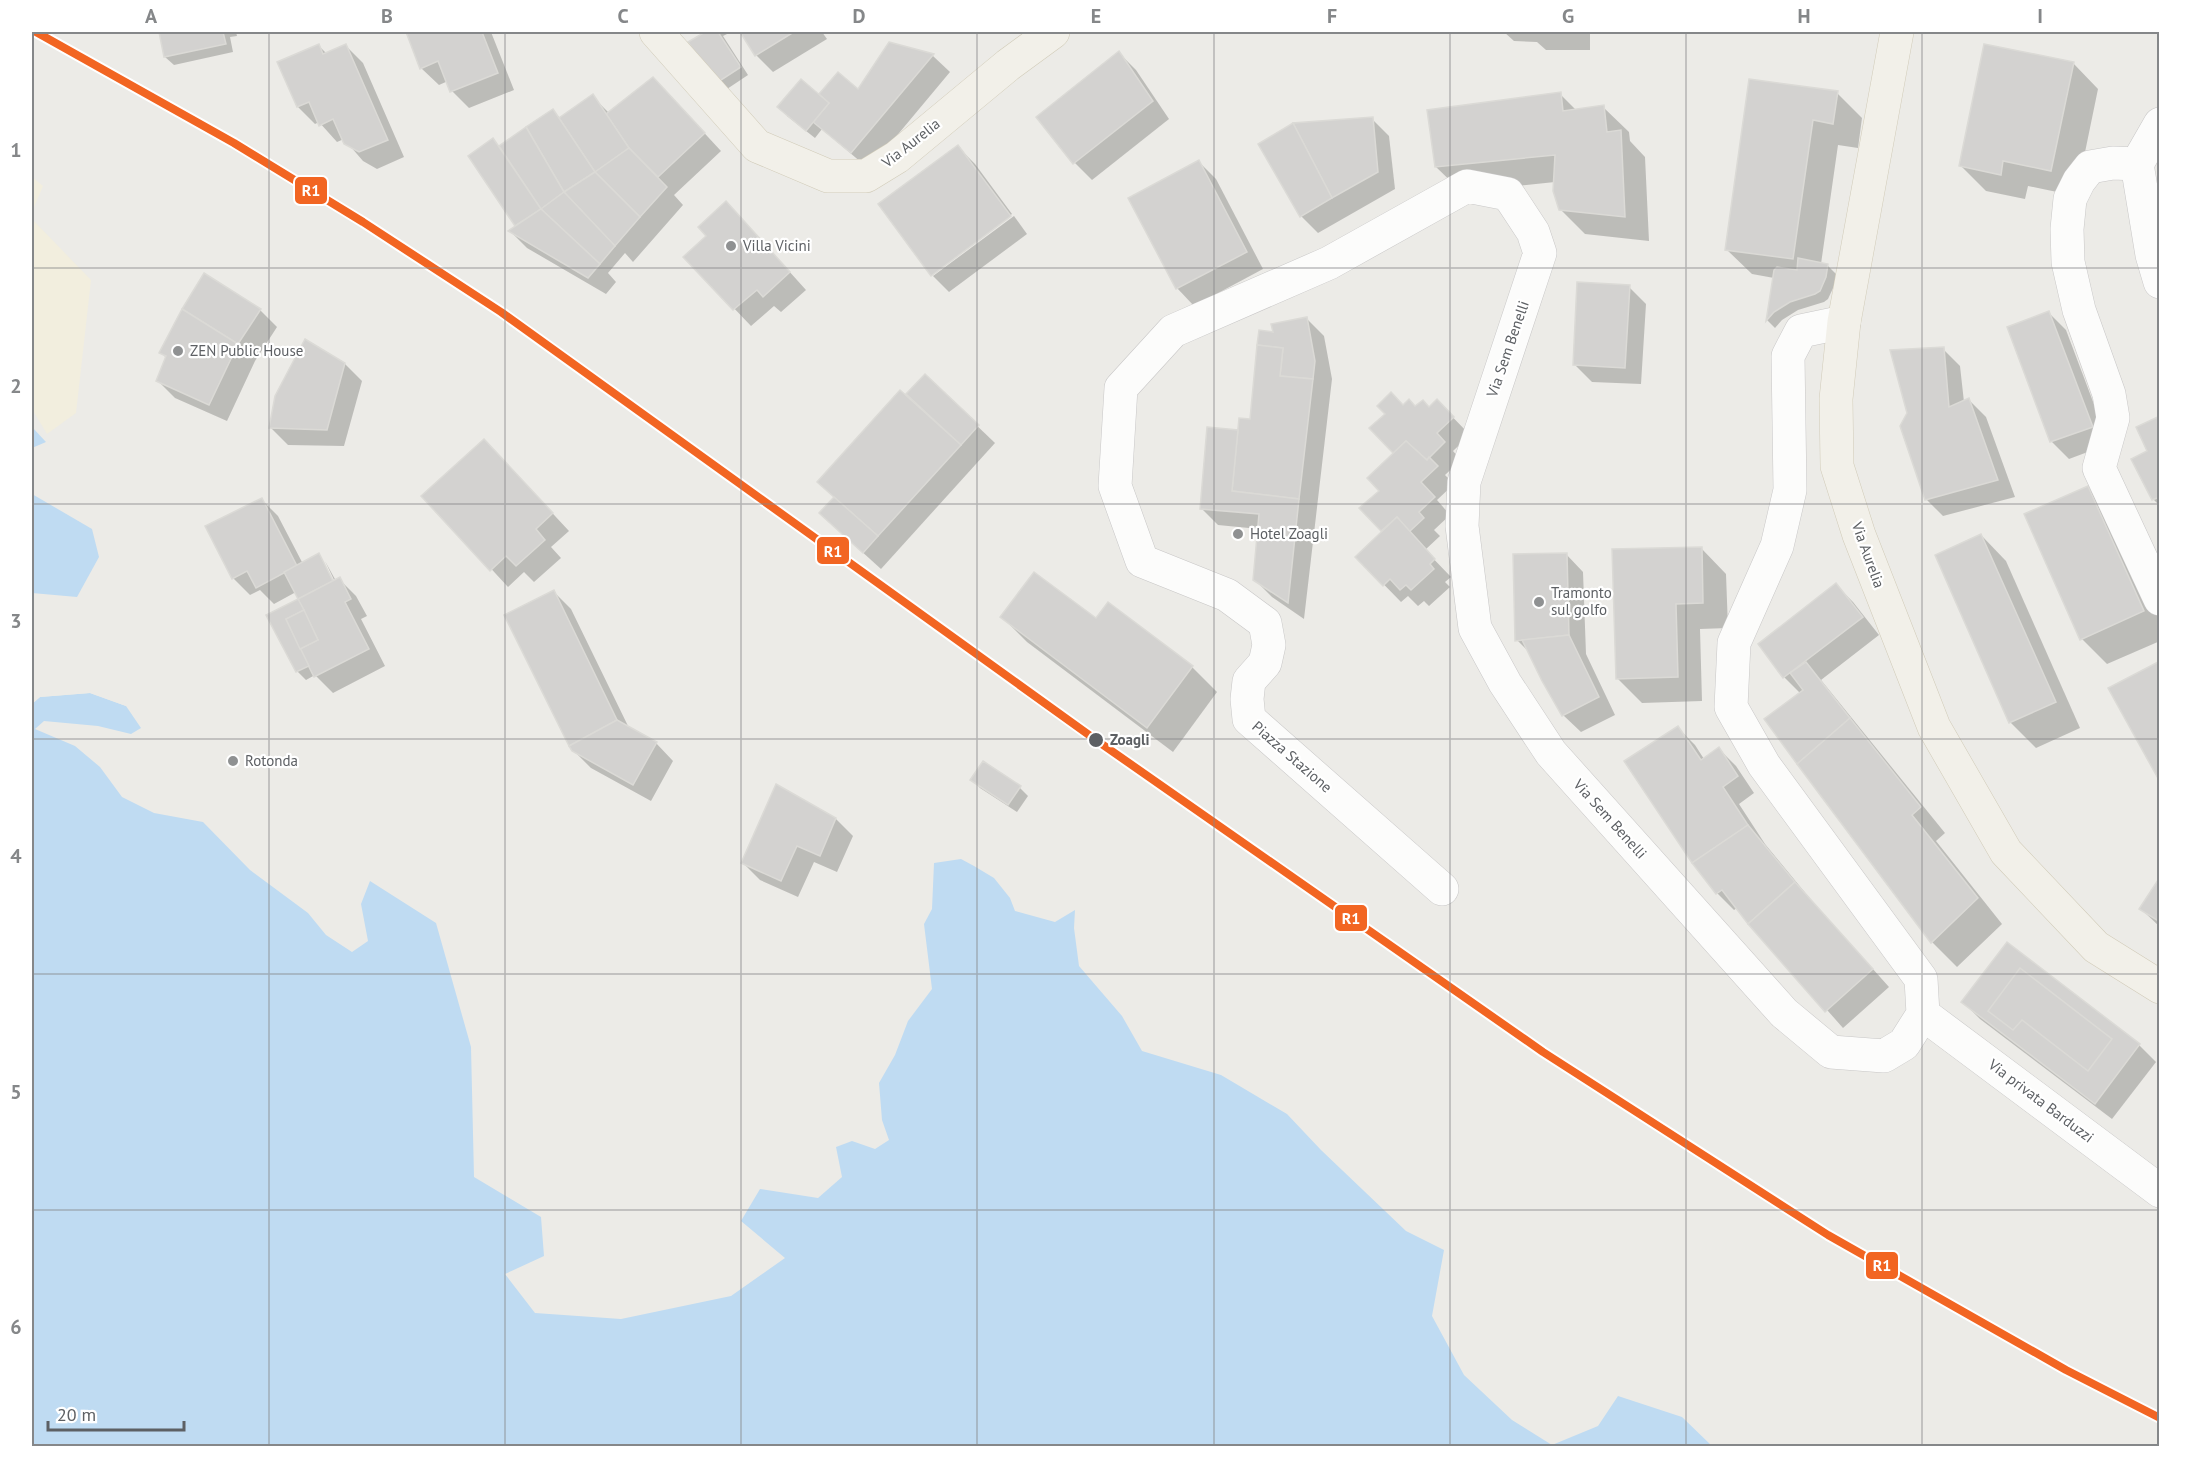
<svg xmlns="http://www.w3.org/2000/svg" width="2191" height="1478" viewBox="0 0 2191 1478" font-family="'PT Sans',sans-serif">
	<rect width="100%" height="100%" fill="#ecebe7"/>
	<g fill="#f2eede">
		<path d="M 32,177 L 43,186 L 32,212 Z"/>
		<path d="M 32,219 L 91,280 L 76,413 L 47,434 L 32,409 Z"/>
	</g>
	<g fill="#bfdbf2">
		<path d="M 32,427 L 46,442 L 32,448 Z"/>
		<path d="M 32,494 L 92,529 L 99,557 L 77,597 L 32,593 Z"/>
		<path d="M 90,693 L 126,706 L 141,728 L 131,734 L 98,726 L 44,721 L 35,729 L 75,746 L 100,767 L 122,797 L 154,813 L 203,822 L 250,870 L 308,913 L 326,935 L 352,952 L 368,941 L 361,904 L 370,881 L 436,923 L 471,1047 L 474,1177 L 541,1217 L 544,1256 L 505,1274 L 535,1313 L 621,1319 L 731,1296 L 785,1258 L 741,1221 L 760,1189 L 818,1198 L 842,1177 L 836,1147 L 852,1141 L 875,1149 L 889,1140 L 882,1120 L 879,1083 L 895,1055 L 908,1021 L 932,989 L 924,924 L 932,909 L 934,863 L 961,859 L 974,866 L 994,878 L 1010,898 L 1015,911 L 1055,922 L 1075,910 L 1074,928 L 1079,966 L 1122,1016 L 1142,1051 L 1221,1075 L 1287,1114 L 1321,1150 L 1406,1231 L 1444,1250 L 1432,1316 L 1464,1375 L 1512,1420 L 1552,1445 L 1598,1426 L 1618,1396 L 1682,1417 L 1712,1446 L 32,1446 L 32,704 L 40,697 Z"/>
	</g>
	<path fill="#ecebe7" d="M 91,690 L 129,705 L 126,706 L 90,693 L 40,697 L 32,704 L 32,700 L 39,695 Z"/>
	<g fill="#0003">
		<path d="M 160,32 L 236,32 L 237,36 L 230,37 L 233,52 L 174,65 L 165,57 Z"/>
		<path d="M 407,32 L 491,32 L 514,90 L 469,108 L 452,91 L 448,81 L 439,85 L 421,68 Z"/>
		<path d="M 704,32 L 731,32 L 723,36 L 748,75 L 724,91 Z"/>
		<path d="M 741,32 L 822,32 L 827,39 L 773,72 L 756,55 Z"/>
		<path d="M 1504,32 L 1616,32 L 1616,34 L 1590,34 L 1590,50 L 1546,50 L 1537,42 L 1514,41 Z"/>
		<path d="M 890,44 L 933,56 L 950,72 L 869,169 L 822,129 L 815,138 L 787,116 L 828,104 L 858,91 Z"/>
		<path d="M 319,46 L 327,54 L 346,46 L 363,63 L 404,157 L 377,169 L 363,161 L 344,139 L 337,142 L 319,122 L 315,124 L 298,107 Z"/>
		<path d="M 1119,53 L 1136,70 L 1169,119 L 1092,180 L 1075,163 L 1038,118 Z"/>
		<path d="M 2073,63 L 2098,89 L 2076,196 L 2028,186 L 2025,199 L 1986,191 L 1960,165 Z"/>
		<path d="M 1750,81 L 1837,93 L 1862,118 L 1858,148 L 1838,145 L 1821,264 L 1828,266 L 1836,274 L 1834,286 L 1828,299 L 1824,302 L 1798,310 L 1782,320 L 1775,328 L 1767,320 L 1774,278 L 1752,274 L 1726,249 Z"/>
		<path d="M 1560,94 L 1576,110 L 1603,107 L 1629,132 L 1630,141 L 1645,157 L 1649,241 L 1585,234 L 1560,209 L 1555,182 L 1462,192 L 1436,167 Z"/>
		<path d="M 592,96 L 610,114 L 670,96 L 721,151 L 674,195 L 683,205 L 633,262 L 625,253 L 608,273 L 616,282 L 606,294 L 527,248 L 510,231 L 517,226 L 470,156 L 493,140 L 500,147 L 553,111 L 561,119 Z"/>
		<path d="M 1372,119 L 1389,136 L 1395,189 L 1318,233 L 1301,216 Z"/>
		<path d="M 958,147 L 975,164 L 1012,214 L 932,273 L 932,275 L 880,204 Z"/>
		<path d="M 1199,162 L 1216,179 L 1263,269 L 1194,306 L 1177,288 L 1130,198 Z"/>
		<path d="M 1014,216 L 1027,234 L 949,292 L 933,276 Z"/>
		<path d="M 743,220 L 806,290 L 781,312 L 774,306 L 751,326 L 685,257 Z"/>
		<path d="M 1629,287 L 1646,304 L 1641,384 L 1592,382 L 1575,365 Z"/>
		<path d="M 260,310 L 277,327 L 255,361 L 227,421 L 175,398 L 158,381 L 166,358 L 161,352 Z"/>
		<path d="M 2049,313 L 2066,330 L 2109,444 L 2069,459 L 2052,442 L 2009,328 Z"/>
		<path d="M 1307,319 L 1324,336 L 1332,379 L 1304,619 L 1272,597 L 1254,579 L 1259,529 L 1218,525 L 1201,508 L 1239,431 L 1251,421 L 1275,334 Z"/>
		<path d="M 1943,349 L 1960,366 L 1964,402 L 1969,400 L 1986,417 L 2015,497 L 1943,516 L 1926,499 Z"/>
		<path d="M 345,364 L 362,381 L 344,446 L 288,445 L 271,428 Z"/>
		<path d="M 925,376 L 995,443 L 881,569 L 838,530 L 836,498 L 906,397 Z"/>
		<path d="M 1437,401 L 1470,435 L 1453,451 L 1461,460 L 1445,475 L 1454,484 L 1437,500 L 1450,515 L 1434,530 L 1440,536 L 1425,550 L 1451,577 L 1445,582 L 1450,587 L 1429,606 L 1424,601 L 1418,606 L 1408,596 L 1401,602 L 1357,557 L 1383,531 L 1361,508 L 1381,491 L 1396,453 L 1372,428 L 1403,407 L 1429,408 Z"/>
		<path d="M 2160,417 L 2160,506 L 2153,499 Z"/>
		<path d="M 501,458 L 569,531 L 551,547 L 561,558 L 534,582 L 524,572 L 508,587 L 424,496 Z"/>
		<path d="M 2087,487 L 2112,512 L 2160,618 L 2160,641 L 2107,664 L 2082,639 Z"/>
		<path d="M 261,499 L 278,516 L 303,564 L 332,582 L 335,582 L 325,561 L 336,581 L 339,579 L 356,596 L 367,616 L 361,619 L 385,666 L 333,693 L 315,675 L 306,680 L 297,671 L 268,616 L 300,600 L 296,592 L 274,604 L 260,590 L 250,595 L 233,578 Z"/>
		<path d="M 1981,535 L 2006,561 L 2080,728 L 2036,748 L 2011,723 L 1937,556 Z"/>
		<path d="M 1701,548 L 1726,574 L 1728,628 L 1700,629 L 1702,701 L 1642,703 L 1617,678 Z"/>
		<path d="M 1566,554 L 1583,572 L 1586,654 L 1615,715 L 1581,732 L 1563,715 L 1531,654 L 1517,640 Z"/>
		<path d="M 1836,585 L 1853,602 L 1879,635 L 1821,680 L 1945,833 L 1936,841 L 2002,924 L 1957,967 L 1932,942 L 1801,694 L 1784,677 Z"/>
		<path d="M 554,592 L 571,609 L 629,728 L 656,743 L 673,761 L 651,801 L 591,768 L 573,750 Z"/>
		<path d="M 1002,617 L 1096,620 L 1192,667 L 1217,692 L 1173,752 L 1027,642 Z"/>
		<path d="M 1678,728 L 1695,745 L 1704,759 L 1719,749 L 1736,766 L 1754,793 L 1739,804 L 1765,844 L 1812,901 L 1889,987 L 1843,1028 L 1737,908 L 1734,910 L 1717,893 Z"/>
		<path d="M 972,779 L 1020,788 L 1028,796 L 1017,812 L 980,788 Z"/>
		<path d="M 776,786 L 836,819 L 853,836 L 837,872 L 814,862 L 798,897 L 760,880 L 743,863 Z"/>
		<path d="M 2160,880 L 2160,927 L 2141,909 Z"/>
		<path d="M 1963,1002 L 2139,1045 L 2156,1062 L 2112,1119 L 1980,1019 Z"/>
	</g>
	<g fill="#d3d2d0" stroke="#dbdad6" stroke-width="1.5">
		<path d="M 159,32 L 223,32 L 226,44 L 164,57 Z"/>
		<path d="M 406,32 L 482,32 L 498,73 L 450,92 L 438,61 L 420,69 Z"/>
		<path d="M 705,32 L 718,32 L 741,67 L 715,84 L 688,42 Z"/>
		<path d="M 740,32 L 794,32 L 755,56 Z"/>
		<path d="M 889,42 L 934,54 L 851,153 L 813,122 L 829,103 L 819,94 L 838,72 L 858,89 Z"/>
		<path d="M 319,44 L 323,54 L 346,44 L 388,140 L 359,152 L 344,144 L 333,119 L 319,126 L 309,102 L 297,107 L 277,62 Z"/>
		<path d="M 1984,44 L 2074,62 L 2051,171 L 2003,161 L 2001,175 L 1959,166 Z"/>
		<path d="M 1119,51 L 1153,101 L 1073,164 L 1036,117 Z"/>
		<path d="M 653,77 L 705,133 L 658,177 L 629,148 L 606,114 Z"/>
		<path d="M 801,79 L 829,103 L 806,131 L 777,107 Z"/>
		<path d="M 1749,79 L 1838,91 L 1833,124 L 1813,120 L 1793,259 L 1725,250 Z"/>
		<path d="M 1561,92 L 1563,111 L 1604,105 L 1607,132 L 1621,130 L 1625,217 L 1559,210 L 1553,191 L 1555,155 L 1435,167 L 1427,110 Z"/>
		<path d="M 593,94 L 629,148 L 595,172 L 559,118 Z"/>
		<path d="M 553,109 L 595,172 L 564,192 L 526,127 Z"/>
		<path d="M 1373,117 L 1378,172 L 1332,198 L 1293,123 Z"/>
		<path d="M 1293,123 L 1332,198 L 1300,217 L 1258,144 Z"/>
		<path d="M 526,127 L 564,192 L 541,209 L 499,146 Z"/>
		<path d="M 493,138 L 541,209 L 515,226 L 468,156 Z"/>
		<path d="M 958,145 L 1011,216 L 931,276 L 878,204 Z"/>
		<path d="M 629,148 L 667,187 L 640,217 L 595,172 Z"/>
		<path d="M 1199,160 L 1247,252 L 1176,289 L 1128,198 Z"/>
		<path d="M 595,172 L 640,217 L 615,246 L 564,192 Z"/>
		<path d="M 564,192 L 615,246 L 600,264 L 541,209 Z"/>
		<path d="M 726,201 L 790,272 L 763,297 L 757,290 L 733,310 L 683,257 L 706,236 L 698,227 Z"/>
		<path d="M 541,209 L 600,264 L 588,278 L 508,231 Z"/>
		<path d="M 1798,258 L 1828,264 L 1826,277 L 1820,291 L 1815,294 L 1790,302 L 1774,312 L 1766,321 L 1774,270 L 1777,267 L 1797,270 Z"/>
		<path d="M 204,273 L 261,309 L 238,344 L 182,309 Z"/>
		<path d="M 1577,282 L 1630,285 L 1625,368 L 1573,365 Z"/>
		<path d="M 182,309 L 238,344 L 209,405 L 156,381 L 166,356 L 159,353 Z"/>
		<path d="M 2049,311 L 2093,427 L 2050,442 L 2007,327 Z"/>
		<path d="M 1307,317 L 1315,361 L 1313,379 L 1280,376 L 1283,348 L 1257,345 L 1259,330 L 1273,332 L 1271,324 Z"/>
		<path d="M 305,339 L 345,363 L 327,430 L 269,428 L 275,396 Z"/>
		<path d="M 1257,345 L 1283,348 L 1280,376 L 1313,379 L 1299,499 L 1232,491 L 1239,418 L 1250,419 Z"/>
		<path d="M 1944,347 L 1949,407 L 1969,398 L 1998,480 L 1925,500 L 1900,426 L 1907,413 L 1890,350 Z"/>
		<path d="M 925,374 L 979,425 L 961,445 L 906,394 Z"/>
		<path d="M 900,390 L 961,445 L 878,536 L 817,482 Z"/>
		<path d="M 1391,392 L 1403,405 L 1409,399 L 1415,406 L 1423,400 L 1429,407 L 1437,399 L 1454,417 L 1437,433 L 1445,442 L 1427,460 L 1406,441 L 1393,453 L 1369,428 L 1385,414 L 1377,406 Z"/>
		<path d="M 2160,416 L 2160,497 L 2152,500 L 2131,459 L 2147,451 L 2136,427 Z"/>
		<path d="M 1207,427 L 1238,430 L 1232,491 L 1299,499 L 1288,603 L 1253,580 L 1259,514 L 1200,509 Z"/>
		<path d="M 484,439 L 553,513 L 536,529 L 545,540 L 516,566 L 506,556 L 490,571 L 421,496 Z"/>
		<path d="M 1406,441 L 1427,460 L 1429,457 L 1438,466 L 1421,482 L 1435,497 L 1419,512 L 1424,518 L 1409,532 L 1397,517 L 1381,531 L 1359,508 L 1379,491 L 1367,478 Z"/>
		<path d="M 2088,486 L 2144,611 L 2080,640 L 2024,514 Z"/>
		<path d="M 834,497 L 878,536 L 863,553 L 819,513 Z"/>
		<path d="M 262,498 L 297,566 L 256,588 L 247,571 L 232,579 L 205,526 Z"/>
		<path d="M 1397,517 L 1435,559 L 1430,564 L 1434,569 L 1411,590 L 1406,585 L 1400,590 L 1390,579 L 1383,586 L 1355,557 Z"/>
		<path d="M 1981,534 L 2056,702 L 2009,723 L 1935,555 Z"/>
		<path d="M 1702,547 L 1703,603 L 1676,604 L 1678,677 L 1616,679 L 1612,549 Z"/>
		<path d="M 319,553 L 333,581 L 298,599 L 284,572 Z"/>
		<path d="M 1567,553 L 1569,635 L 1515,641 L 1513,554 Z"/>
		<path d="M 1034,572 L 1096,618 L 1108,602 L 1193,666 L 1147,728 L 1000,617 Z"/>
		<path d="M 340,577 L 351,599 L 345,602 L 369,649 L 314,677 L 300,649 L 318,640 L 298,599 Z"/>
		<path d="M 1836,583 L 1863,617 L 1783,678 L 1758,644 Z"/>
		<path d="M 554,590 L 617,720 L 569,746 L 504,615 Z"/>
		<path d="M 298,599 L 304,610 L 286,619 L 309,666 L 296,672 L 266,615 Z"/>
		<path d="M 304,610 L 318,640 L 300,649 L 286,619 Z"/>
		<path d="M 1569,635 L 1599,697 L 1562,716 L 1542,681 L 1522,640 Z"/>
		<path d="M 2160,661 L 2160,782 L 2108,688 Z"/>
		<path d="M 1806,662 L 1850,718 L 1797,764 L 1764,719 L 1803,690 L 1790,673 Z"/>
		<path d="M 1850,718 L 1921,807 L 1912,815 L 1978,898 L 1931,943 L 1797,764 Z"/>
		<path d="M 617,720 L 657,742 L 633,785 L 572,751 L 569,746 Z"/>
		<path d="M 1678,726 L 1701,760 L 1719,747 L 1738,776 L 1723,787 L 1748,825 L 1692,863 L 1624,761 Z"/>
		<path d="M 983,761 L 1021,786 L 1008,805 L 970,780 Z"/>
		<path d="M 776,784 L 836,818 L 820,856 L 797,846 L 781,881 L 741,863 Z"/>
		<path d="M 1748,825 L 1795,882 L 1748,924 L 1722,890 L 1716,894 L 1692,863 Z"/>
		<path d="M 2160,877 L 2160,922 L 2139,909 Z"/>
		<path d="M 1795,882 L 1873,969 L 1825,1012 L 1748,924 Z"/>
		<path d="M 2007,942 L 2140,1044 L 2095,1104 L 1961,1002 Z"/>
		<path d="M 2020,968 L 2112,1039 L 2088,1071 L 2022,1020 L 2013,1030 L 1988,1011 Z"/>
	</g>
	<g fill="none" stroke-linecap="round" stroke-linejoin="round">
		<defs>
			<g id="minor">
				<path d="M 2137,164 L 2160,124"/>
				<path d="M 2160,282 L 2152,255 L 2137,164 L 2113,163 L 2090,167 L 2079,181 L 2070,199 L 2067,229 L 2068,262 L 2079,310 L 2109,394 L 2113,418 L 2099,468 L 2160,599"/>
				<path d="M 1442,889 L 1249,719 L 1247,699 L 1249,681 L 1265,663 L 1269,645 L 1265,623 L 1227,595 L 1142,561 L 1115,486 L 1121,388 L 1173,331 L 1329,263 L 1467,186 L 1508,194 L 1533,232 L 1540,253 L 1464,482 L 1462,526 L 1475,628 L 1505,683 L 1551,753 L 1784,1013 L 1831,1052 L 1884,1056 L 1904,1044 L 1923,1014 L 1921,979 L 1764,765 L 1731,707 L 1734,643 L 1777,546 L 1790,490 L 1788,356 L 1801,331 L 1844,322"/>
				<path d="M 1923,1014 L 2160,1191"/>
			</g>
			<g id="major">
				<path d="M 656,32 L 757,146 L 828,176 L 866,176 L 897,157 L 1008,65 L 1053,32"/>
				<path d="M 1897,32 L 1844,322 L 1836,399 L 1837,466 L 1859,535 L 1934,727 L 2006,852 L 2096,947 L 2160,987"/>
			</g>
		</defs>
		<use href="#minor" stroke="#c8c7c7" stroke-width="34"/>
		<use href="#major" stroke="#d1cbb8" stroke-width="34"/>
		<use href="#minor" stroke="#fcfcfb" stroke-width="33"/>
		<use href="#major" stroke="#f2f0e9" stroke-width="33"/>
		<defs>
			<path id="rail-1" d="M 36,32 L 234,143 L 363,222 L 501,312 L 1096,740 L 1543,1052 L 1828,1235 L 2066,1370 L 2160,1418"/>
		</defs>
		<use href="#rail-1" stroke="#fff" stroke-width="12"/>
		<use href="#rail-1" stroke="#f26522" stroke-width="8"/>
	</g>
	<path fill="none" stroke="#858789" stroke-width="1.5" stroke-opacity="0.55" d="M 269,32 L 269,1446M 505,32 L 505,1446M 741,32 L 741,1446M 977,32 L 977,1446M 1214,32 L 1214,1446M 1450,32 L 1450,1446M 1686,32 L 1686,1446M 1922,32 L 1922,1446M 32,268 L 2160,268M 32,504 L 2160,504M 32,739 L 2160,739M 32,974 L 2160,974M 32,1210 L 2160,1210"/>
	<g fill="#8f9192" stroke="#fff" stroke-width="2">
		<circle cx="731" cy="246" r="6"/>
		<circle cx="178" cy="351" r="6"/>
		<circle cx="1238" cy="534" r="6"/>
		<circle cx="1539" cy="602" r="6"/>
		<circle cx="233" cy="761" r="6"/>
	</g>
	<circle fill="#5d6064" stroke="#fff" stroke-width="2" cx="1096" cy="740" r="8"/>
	<g text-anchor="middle" stroke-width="4.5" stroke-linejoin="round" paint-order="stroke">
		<g font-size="15" fill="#5d6064" stroke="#fff">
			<text transform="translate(911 143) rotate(-38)" y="5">Via Aurelia</text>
			<text transform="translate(1508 349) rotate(-71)" y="5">Via Sem Benelli</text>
			<text transform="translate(1868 555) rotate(70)" y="5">Via Aurelia</text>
			<text transform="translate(1292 757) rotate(41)" y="5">Piazza Stazione</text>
			<text transform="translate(1610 819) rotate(48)" y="5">Via Sem Benelli</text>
			<text transform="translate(2041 1101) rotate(37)" y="5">Via privata Barduzzi</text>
		</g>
		<g font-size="15" fill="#5d6064" stroke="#fff" text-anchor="start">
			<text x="743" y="251">Villa Vicini</text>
			<text x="190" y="356">ZEN Public House</text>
			<text x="1250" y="539">Hotel Zoagli</text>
			<text x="1551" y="598">Tramonto<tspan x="1551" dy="17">sul golfo</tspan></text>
			<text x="245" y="766">Rotonda</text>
		</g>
		<g font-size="15" font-weight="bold" fill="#5d6064" stroke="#fff" text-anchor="start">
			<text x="1110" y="745">Zoagli</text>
		</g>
	</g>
	<g stroke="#fff" stroke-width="2">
		<rect x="294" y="176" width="34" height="29" rx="6" fill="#f26522"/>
		<rect x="816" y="536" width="34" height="29" rx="6" fill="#f26522"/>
		<rect x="1334" y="904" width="34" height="28" rx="6" fill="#f26522"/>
		<rect x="1865" y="1251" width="34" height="29" rx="6" fill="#f26522"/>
	</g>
	<g font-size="16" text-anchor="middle" font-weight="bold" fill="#fff">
		<text x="311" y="196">R1</text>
		<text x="833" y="557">R1</text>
		<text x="1351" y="924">R1</text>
		<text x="1882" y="1271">R1</text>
	</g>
	<rect width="2191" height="1478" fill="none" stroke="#ffffff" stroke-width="66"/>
	<path d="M48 1421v9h136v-9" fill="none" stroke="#5d6064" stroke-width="3"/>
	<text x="57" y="1421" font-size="18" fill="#5d6064" stroke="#ffffff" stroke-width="4.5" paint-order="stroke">20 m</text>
	<rect x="33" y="33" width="2125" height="1412" fill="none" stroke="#858789" stroke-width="2"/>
	<g font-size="20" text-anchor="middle" font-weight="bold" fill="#858789">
		<text x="151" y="23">A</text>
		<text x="387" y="23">B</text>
		<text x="623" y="23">C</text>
		<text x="859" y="23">D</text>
		<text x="1096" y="23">E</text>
		<text x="1332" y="23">F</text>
		<text x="1568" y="23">G</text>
		<text x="1804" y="23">H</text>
		<text x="2040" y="23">I</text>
		<text x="16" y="157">1</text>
		<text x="16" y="393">2</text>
		<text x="16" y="628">3</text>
		<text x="16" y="863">4</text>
		<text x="16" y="1099">5</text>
		<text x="16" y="1334">6</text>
	</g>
</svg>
